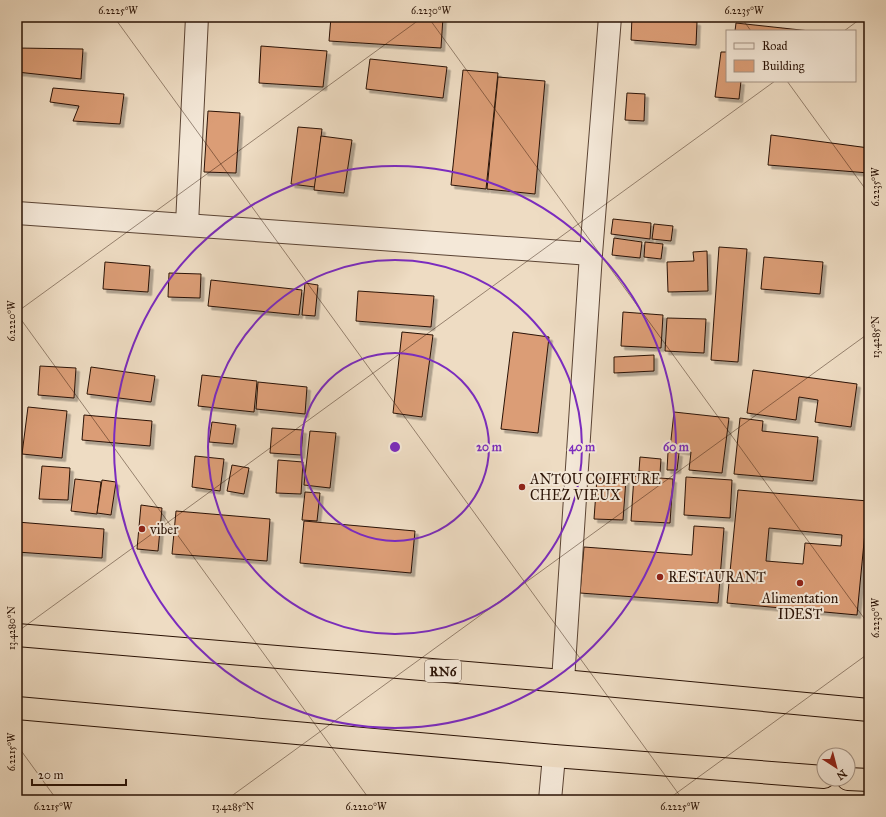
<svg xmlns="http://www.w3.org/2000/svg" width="886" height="817" viewBox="0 0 886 817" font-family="'IM FELL Great Primer',serif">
	<defs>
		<filter id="shadow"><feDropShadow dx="3.5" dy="3.5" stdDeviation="0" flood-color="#0004"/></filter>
	</defs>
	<rect width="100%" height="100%" fill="#eedcc3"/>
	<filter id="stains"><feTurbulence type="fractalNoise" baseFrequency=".005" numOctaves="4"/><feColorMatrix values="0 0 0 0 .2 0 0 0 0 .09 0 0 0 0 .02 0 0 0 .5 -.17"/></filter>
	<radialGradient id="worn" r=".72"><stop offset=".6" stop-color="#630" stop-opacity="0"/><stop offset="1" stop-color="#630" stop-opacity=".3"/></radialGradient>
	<g fill="#db9d76" stroke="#2a1205" fill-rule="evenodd" filter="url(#shadow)">
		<path d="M 331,17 L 443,17 L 441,48 L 329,41 Z"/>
		<path d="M 632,17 L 697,22 L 696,45 L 631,40 Z"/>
		<path d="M 736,23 L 810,31 L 735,31 Z"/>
		<path d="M 261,46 L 327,51 L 323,87 L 259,83 Z"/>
		<path d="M 17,48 L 83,49 L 81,79 L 17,72 Z"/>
		<path d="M 721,52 L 727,52 L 727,81 L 741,81 L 739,99 L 715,97 Z"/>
		<path d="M 370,59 L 447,67 L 443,98 L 366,89 Z"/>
		<path d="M 463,70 L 498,73 L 486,189 L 451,185 Z"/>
		<path d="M 498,77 L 545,81 L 535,194 L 487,189 Z"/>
		<path d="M 53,88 L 124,94 L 120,124 L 73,121 L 79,106 L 50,102 Z"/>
		<path d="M 627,93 L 645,94 L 644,121 L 625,120 Z"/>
		<path d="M 208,111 L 240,113 L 236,173 L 204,172 Z"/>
		<path d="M 298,127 L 322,129 L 315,187 L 291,184 Z"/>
		<path d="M 771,135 L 869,148 L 869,173 L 768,165 Z"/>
		<path d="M 321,136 L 352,140 L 344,193 L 314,190 Z"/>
		<path d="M 613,219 L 651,223 L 650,239 L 611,234 Z"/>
		<path d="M 654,224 L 673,226 L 671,241 L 652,239 Z"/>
		<path d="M 614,238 L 642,242 L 640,258 L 612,255 Z"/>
		<path d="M 645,242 L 663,244 L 661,259 L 644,257 Z"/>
		<path d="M 719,247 L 747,249 L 738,362 L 711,360 Z"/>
		<path d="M 707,251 L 708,291 L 668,292 L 667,262 L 694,261 L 693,252 Z"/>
		<path d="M 764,257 L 823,262 L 820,294 L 761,289 Z"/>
		<path d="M 105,262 L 150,266 L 148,292 L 103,289 Z"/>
		<path d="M 169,273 L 201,274 L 200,298 L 168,297 Z"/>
		<path d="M 211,280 L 302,290 L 299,315 L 208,306 Z"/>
		<path d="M 305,283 L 318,285 L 315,316 L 302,315 Z"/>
		<path d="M 358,291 L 434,296 L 431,327 L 356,321 Z"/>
		<path d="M 623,312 L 663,315 L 661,348 L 621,346 Z"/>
		<path d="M 667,318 L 706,319 L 704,353 L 665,351 Z"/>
		<path d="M 402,332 L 433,335 L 422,417 L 393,413 Z"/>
		<path d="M 513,332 L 549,337 L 538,433 L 501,429 Z"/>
		<path d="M 654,355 L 654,371 L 614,373 L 614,357 Z"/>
		<path d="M 40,366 L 76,368 L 74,398 L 38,395 Z"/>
		<path d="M 91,367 L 155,376 L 151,402 L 87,394 Z"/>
		<path d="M 753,370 L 857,384 L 851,427 L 815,422 L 818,400 L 799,397 L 796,420 L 747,413 Z"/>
		<path d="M 202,375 L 257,381 L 254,412 L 198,406 Z"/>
		<path d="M 258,382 L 307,387 L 305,414 L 256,409 Z"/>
		<path d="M 28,407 L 67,411 L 62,458 L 22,454 Z"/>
		<path d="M 674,412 L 729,418 L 722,473 L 689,470 L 691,452 L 670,449 Z"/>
		<path d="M 84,415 L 152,421 L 150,446 L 82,440 Z"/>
		<path d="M 740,418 L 763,421 L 762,431 L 818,437 L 813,481 L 734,474 Z"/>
		<path d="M 212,422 L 236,425 L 233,444 L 209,442 Z"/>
		<path d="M 272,428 L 303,430 L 301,455 L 270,453 Z"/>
		<path d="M 310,431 L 336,433 L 330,488 L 304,485 Z"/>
		<path d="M 668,452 L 679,453 L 677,470 L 667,470 Z"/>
		<path d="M 195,456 L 224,459 L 220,491 L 192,487 Z"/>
		<path d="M 640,457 L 661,459 L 660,473 L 639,471 Z"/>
		<path d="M 278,460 L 303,462 L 301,494 L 276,493 Z"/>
		<path d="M 232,465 L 249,468 L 244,494 L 227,491 Z"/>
		<path d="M 42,466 L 70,468 L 68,500 L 39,499 Z"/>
		<path d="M 634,476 L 673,479 L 670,523 L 631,521 Z"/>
		<path d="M 686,477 L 732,480 L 730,518 L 684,515 Z"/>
		<path d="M 597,478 L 626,479 L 623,520 L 594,519 Z"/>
		<path d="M 75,479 L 101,482 L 97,514 L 71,511 Z"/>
		<path d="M 102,480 L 116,482 L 111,515 L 97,513 Z"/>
		<path d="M 738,490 L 868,501 L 857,615 L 727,603 ZM 769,528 L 842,535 L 841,546 L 805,543 L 803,564 L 766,561 Z"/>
		<path d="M 305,492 L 320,493 L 317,521 L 302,520 Z"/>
		<path d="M 141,505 L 162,508 L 158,551 L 137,549 Z"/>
		<path d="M 176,511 L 270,519 L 267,561 L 172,554 Z"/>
		<path d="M 304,521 L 415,531 L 411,573 L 300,563 Z"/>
		<path d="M 17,522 L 104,529 L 102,558 L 17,552 Z"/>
		<path d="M 694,526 L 724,528 L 718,603 L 580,593 L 584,547 L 692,555 Z"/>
	</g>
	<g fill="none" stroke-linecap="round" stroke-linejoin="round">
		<defs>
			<g id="street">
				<path d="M 17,213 L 591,254"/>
				<path d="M 187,224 L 197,17"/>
				<path d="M 563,681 L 591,254 L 610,17"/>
				<path d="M 550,800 L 554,756"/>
			</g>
			<g id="highway">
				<path d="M 17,635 L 563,681 L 869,710"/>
				<path d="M 17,708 L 554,756 L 824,777"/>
				<path d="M 848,779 L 869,780"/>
			</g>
		</defs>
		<use href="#street" stroke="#5b4434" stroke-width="24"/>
		<use href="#highway" stroke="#2a1205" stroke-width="24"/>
		<use href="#street" stroke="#f4e8d8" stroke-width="22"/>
		<use href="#highway" stroke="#eedcc3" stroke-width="22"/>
	</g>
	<path fill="none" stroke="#2a1205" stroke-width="1" stroke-opacity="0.45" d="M 114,17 L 683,800M 428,17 L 869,625M 741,17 L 751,31M 844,31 L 863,17M 787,81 L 869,194M 17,312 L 423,17M 17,314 L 370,800M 17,632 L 775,81M 17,745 L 57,800M 226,800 L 869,333M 667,800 L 869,653"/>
	<g fill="none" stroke="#7b2cbf" stroke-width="2">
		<circle cx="395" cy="447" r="94"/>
		<circle cx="395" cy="447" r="187"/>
		<circle cx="395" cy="447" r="281"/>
	</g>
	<g fill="#8f2418" stroke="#f4e8d8" stroke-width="1.5">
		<circle cx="522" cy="487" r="4"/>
		<circle cx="142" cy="529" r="4"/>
		<circle cx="660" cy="577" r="4"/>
		<circle cx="800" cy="583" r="4"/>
	</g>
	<g text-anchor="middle" stroke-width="4" stroke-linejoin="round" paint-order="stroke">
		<rect fill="#f4e8d8" stroke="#675244" stroke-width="1" x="425" y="660" width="36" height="22" rx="3"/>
		<g font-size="13" font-weight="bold" fill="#2a1205">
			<text x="443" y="676">RN6</text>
		</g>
		<g font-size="14" fill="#2a1205" stroke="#f4e8d8" text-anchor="start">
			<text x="530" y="484">ANTOU COIFFURE<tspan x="530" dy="16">CHEZ VIEUX</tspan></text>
			<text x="150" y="534">viber</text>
			<text x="668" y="582">RESTAURANT</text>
			<text x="800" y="603" text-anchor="middle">Alimentation<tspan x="800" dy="16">IDEST</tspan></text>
		</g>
	</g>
	<circle cx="395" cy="447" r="6" fill="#7b2cbf" stroke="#f4e8d8" stroke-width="2"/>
	<g font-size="12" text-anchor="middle" font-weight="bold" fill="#7b2cbf" stroke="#f4e8d8" stroke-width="4" stroke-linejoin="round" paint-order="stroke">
		<text x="489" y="451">20 m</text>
		<text x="582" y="451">40 m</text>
		<text x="676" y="451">60 m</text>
	</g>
	<rect width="886" height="817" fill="none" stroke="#eedcc3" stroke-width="44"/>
	<rect x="726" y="30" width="130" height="52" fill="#f4e8d8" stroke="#a39284"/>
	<rect x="734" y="43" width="20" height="6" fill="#f4e8d8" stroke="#a39284"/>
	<text x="762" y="50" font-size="12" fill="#2a1205">Road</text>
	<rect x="734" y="60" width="20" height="12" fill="#db9d76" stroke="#a39284"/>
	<text x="762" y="70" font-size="12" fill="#2a1205">Building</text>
	<g transform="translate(836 767) rotate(144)"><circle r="19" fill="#f4e8d8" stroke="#a39284"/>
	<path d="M0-3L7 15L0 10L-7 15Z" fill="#8f2418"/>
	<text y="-6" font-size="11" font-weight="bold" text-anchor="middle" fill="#2a1205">N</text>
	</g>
	<path d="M32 779v6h94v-6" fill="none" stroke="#2a1205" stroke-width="2"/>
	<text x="38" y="779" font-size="12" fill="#2a1205" stroke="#f4e8d8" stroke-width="3" paint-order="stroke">20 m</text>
	<rect x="22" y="22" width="842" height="773" fill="none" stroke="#2a1205" stroke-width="1.5"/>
	<g font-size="10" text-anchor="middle" fill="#2a1205">
		<text x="118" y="14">6.2225°W</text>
		<text x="431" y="14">6.2230°W</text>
		<text x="744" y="14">6.2235°W</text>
		<text transform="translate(875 187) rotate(-90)" y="4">6.2235°W</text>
		<text transform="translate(11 321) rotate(-90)" y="4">6.2220°W</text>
		<text transform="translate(875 337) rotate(-90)" y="4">13.4285°N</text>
		<text transform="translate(875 618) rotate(-90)" y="4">6.2230°W</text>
		<text transform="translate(11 628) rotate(-90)" y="4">13.4280°N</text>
		<text transform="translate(11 752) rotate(-90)" y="4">6.2215°W</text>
		<text x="53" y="810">6.2215°W</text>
		<text x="233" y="810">13.4285°N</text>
		<text x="366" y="810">6.2220°W</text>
		<text x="680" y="810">6.2225°W</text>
	</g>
	<rect width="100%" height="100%" filter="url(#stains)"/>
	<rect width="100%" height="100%" fill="url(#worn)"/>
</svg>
